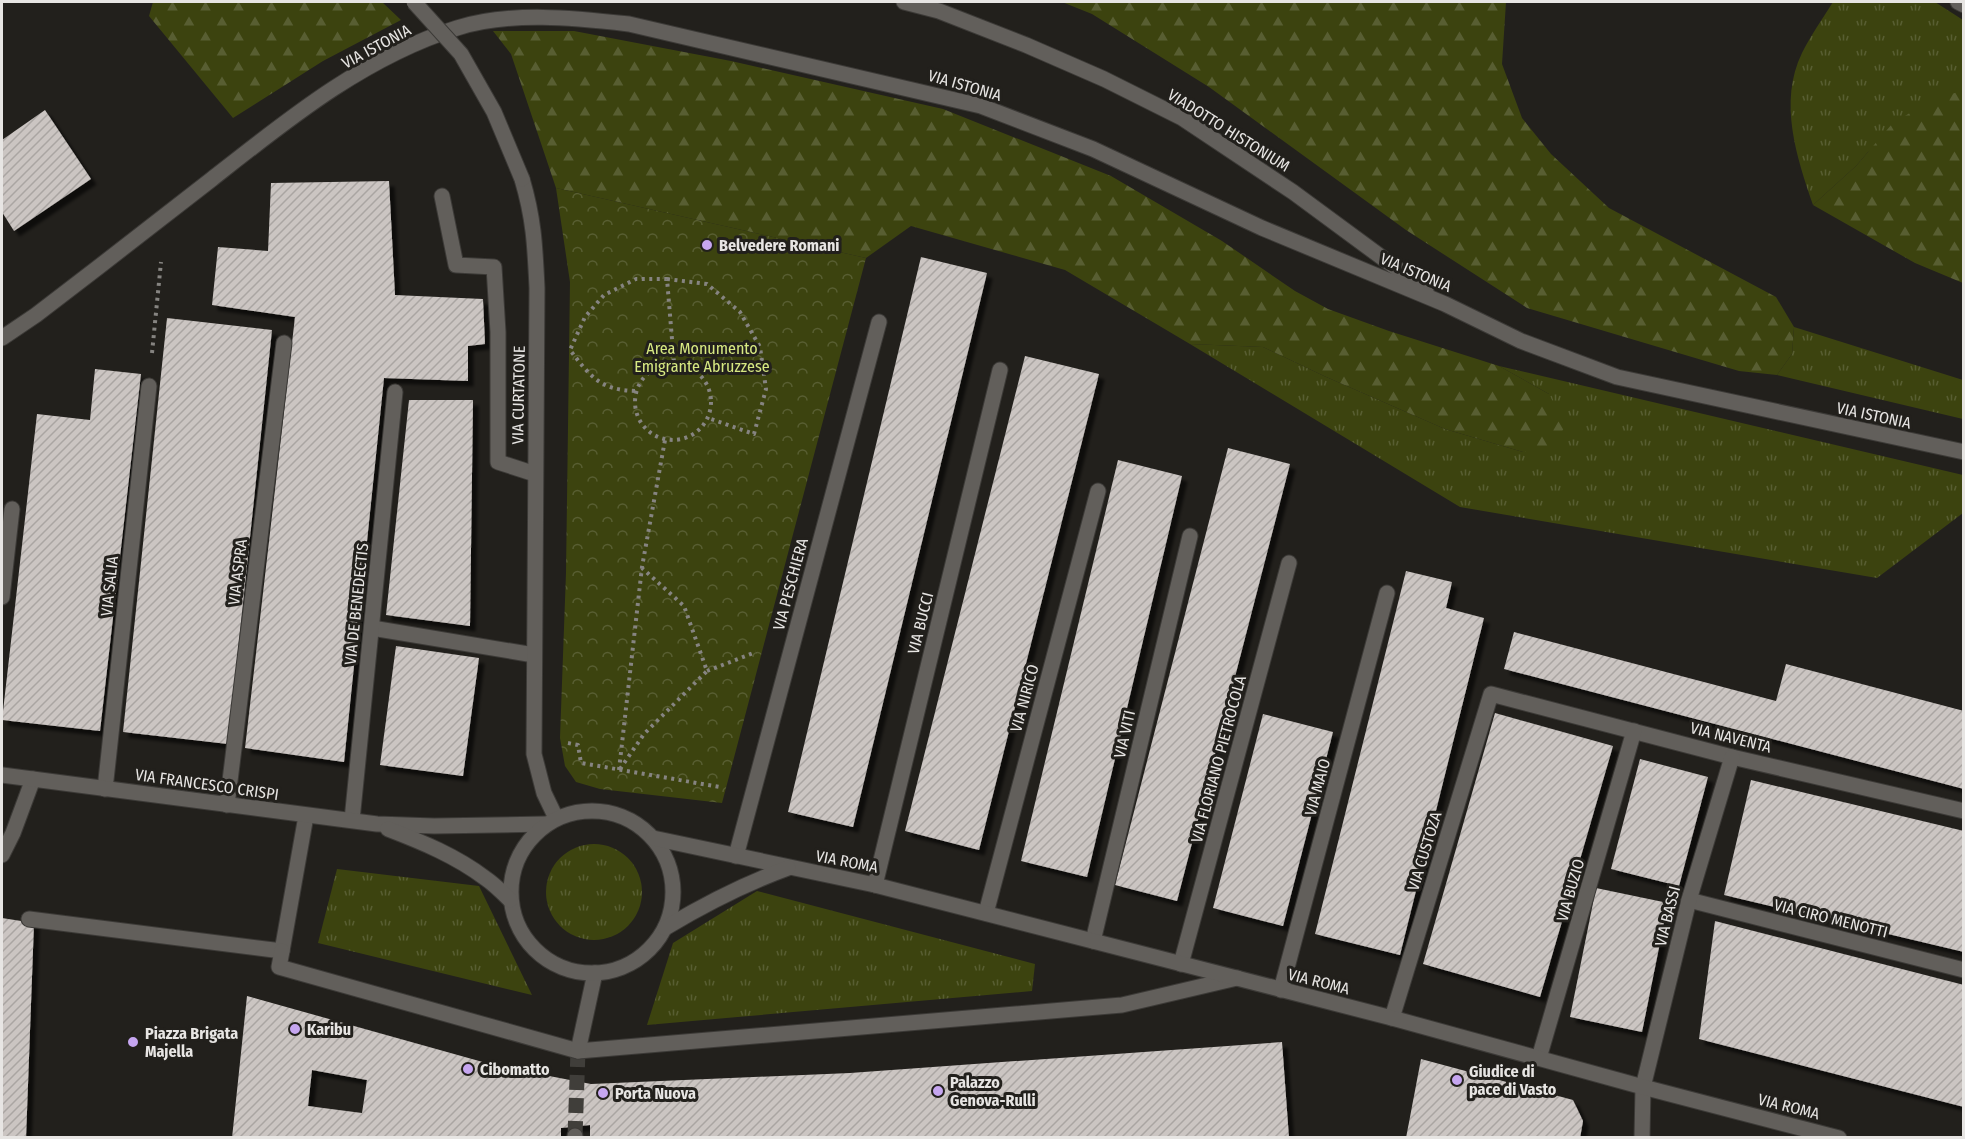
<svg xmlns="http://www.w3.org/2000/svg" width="1965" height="1139" viewBox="0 0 1965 1139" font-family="'Fira Sans Condensed',sans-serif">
	<defs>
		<pattern id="grass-tufts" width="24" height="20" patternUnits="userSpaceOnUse" patternTransform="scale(1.5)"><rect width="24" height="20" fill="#3c430f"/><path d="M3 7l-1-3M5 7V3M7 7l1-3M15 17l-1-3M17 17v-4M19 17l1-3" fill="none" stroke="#585e32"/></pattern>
		<pattern id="forest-firs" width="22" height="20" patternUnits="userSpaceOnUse" patternTransform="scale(1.5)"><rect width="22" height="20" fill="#3c430f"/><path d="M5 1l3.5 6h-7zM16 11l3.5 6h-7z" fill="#585e32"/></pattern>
		<pattern id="park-crowns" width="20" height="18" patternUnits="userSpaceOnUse" patternTransform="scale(1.5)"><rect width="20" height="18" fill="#3c430f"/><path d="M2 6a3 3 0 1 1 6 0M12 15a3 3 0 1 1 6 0" fill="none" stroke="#585e32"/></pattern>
		<pattern id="building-hatch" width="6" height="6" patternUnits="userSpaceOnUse" patternTransform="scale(1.5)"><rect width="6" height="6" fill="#cbc5c2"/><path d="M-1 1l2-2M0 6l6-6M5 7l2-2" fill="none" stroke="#aaa5a2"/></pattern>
		<filter id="shadow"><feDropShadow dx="5.5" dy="5.5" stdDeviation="1.5" flood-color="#0009"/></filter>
	</defs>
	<rect width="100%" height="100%" fill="#22201c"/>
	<g fill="url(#grass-tufts)">
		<path d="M 1833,2 L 1935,2 L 1963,20 L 1963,91 L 1868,152 L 1856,166 L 1813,205 C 1797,158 1778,102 1802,53 C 1811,35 1823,18 1833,2 Z"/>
		<path d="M 1794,327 L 1963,380 L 1963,419 L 1777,375 L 1792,354 Z"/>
		<path d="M 1190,344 L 1263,347 L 1324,376 L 1445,429 L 1523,452 L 1549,394 L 1499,366 L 1963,475 L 1963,513 L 1877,578 L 1460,507 Z"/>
		<circle cx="594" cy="892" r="48"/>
		<path d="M 337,869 L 479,886 L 532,995 L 318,943 Z"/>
		<path d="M 757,891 L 1035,964 L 1032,991 L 647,1025 L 673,943 Z"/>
	</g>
	<g fill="url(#forest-firs)">
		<path d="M 153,2 L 382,2 L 401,20 L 323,61 L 233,118 L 149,16 Z"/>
		<path d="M 1062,2 L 1506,2 L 1502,64 L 1522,118 L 1551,154 L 1609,208 L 1776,297 L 1794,327 L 1792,354 L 1777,375 L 1739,371 L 1527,308 L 1406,230 L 1209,87 L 1092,14 Z"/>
		<path d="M 493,31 L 574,31 L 731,61 L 943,109 L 1111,176 L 1222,241 L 1295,291 L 1328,309 L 1389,331 L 1499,366 L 1549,394 L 1565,426 L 1552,450 L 1523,452 L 1445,429 L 1324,376 L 1263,347 L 1190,344 L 1065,270 L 911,226 L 866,258 L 556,188 L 511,54 Z"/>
		<path d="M 1963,91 L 1964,92 L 1963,283 L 1915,263 L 1813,205 L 1856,166 L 1892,124 L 1934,98 Z"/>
	</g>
	<path fill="url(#park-crowns)" d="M 556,188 L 866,258 L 722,803 L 600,789 L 576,782 L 565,766 L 560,738 L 566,573 L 570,282 Z"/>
	<g fill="url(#building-hatch)" fill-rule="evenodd" filter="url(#shadow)">
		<path d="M 45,110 L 91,179 L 14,231 L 2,212 L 2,140 Z"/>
		<path d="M 389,181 L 395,295 L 483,299 L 485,344 L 468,346 L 468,381 L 384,378 L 344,762 L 245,748 L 295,317 L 212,305 L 218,247 L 268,251 L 271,183 Z"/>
		<path d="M 921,257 L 987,273 L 853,827 L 788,812 Z"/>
		<path d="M 167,318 L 272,330 L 228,744 L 123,732 Z"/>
		<path d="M 1025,356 L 1099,374 L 979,850 L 905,831 Z"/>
		<path d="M 95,369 L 141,374 L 100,731 L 2,720 L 37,414 L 90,420 Z"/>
		<path d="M 409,400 L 473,400 L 470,626 L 386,615 Z"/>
		<path d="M 1228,448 L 1290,464 L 1177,901 L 1115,885 Z"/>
		<path d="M 1118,460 L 1182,476 L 1087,877 L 1021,861 Z"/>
		<path d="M 1406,571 L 1452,582 L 1446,608 L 1484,618 L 1400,955 L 1315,934 Z"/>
		<path d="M 1514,632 L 1776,701 L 1786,664 L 1964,711 L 1964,789 L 1504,669 Z"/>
		<path d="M 396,646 L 479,658 L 463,776 L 380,765 Z"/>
		<path d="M 1495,713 L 1613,746 L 1540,997 L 1423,964 Z"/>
		<path d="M 1263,714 L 1333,732 L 1283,926 L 1213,908 Z"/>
		<path d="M 1640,759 L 1708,777 L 1679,886 L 1611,869 Z"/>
		<path d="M 1751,780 L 1964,831 L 1964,952 L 1724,895 Z"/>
		<path d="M 1596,888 L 1668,903 L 1642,1032 L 1570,1017 Z"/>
		<path d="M 2,918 L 34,923 L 26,1138 L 2,1138 Z"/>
		<path d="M 1715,921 L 1964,985 L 1964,1107 L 1699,1039 Z"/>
		<path d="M 247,996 L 497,1066 L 591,1084 L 850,1073 L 1282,1042 L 1289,1138 L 590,1138 L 590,1125 L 561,1128 L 561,1138 L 232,1138 ZM 312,1070 L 367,1080 L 362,1113 L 308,1106 Z"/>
		<path d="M 1421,1059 L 1573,1100 L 1583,1121 L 1580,1138 L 1406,1138 Z"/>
	</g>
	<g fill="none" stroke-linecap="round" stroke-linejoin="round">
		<path stroke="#403e3a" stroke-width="15" stroke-dasharray="15 8" stroke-linecap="butt" d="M 575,1136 L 578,1051"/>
		<defs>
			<g id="lane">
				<path d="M 442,196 L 456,265 L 494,267 L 498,332 L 498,462 L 535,474"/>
				<path d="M 29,919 L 282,951 L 306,816"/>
			</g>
			<g id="street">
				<path d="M 1958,2 L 1964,5"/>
				<path d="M 2,597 L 12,509"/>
				<path d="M 372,628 L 534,655"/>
				<path d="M 105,789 L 149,386"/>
				<path d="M 227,805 L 284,343"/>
				<path d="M 352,820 L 395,392"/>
				<path d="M 2,855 L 13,833 L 33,779"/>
				<path d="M 736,856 L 879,322"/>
				<path d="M 875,885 L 1000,370"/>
				<path d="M 1689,900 L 1964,970"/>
				<path d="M 986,913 L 1098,491"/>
				<path d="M 1093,941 L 1190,536"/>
				<path d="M 282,951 L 279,967 L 578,1051 L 1122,1005 L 1237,978"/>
				<path d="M 1181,964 L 1289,563"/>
				<path d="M 1281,990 L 1387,593"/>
				<path d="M 1392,1018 L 1491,694 L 1732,757 L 1964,811"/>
				<path d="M 578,1051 L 595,973"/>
				<path d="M 1539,1058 L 1634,731"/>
				<path d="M 575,1138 L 575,1136"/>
				<path d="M 1642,1138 L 1643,1087 L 1689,900 L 1732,757"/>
			</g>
			<g id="secondary">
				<path d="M 904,2 L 939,11 L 1026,45 L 1104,79 L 1182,118 L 1293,192 L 1426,290"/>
				<path d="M 522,179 C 534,219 535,247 537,288 L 534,754 L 544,793 L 556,818"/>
				<path d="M 2,338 L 36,315 C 95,270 153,225 212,179 C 287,120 364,57 457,28 C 510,11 575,18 629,24 L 981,106 L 1093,149 L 1262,228 L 1445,304 L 1521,341 L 1617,377 L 1964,452"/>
				<path d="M 2,775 L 377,824 L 434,826 L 546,824"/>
				<circle cx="592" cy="892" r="81"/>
				<path d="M 388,829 C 422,842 456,856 485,878 C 494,884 502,892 510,900"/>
				<path d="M 653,838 L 875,885 L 1392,1018 L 1643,1087 L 1839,1138"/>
				<path d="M 665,928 C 705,904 744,884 788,868"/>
			</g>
		</defs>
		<use href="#lane" stroke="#3c3a37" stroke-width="17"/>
		<use href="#street" stroke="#3c3a37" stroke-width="17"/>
		<use href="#secondary" stroke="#3c3a37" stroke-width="17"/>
		<g stroke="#868481" stroke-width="4" stroke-dasharray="3 4.5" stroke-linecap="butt">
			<path d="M 667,279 L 707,284 L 740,312 L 760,347 L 766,389 L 754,434 L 708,418"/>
			<path d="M 152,353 L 161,262"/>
			<circle cx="673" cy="402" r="38"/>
			<path d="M 635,391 C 600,390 590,376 570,350 L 585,317 L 604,295 L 636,279 L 667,279 L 674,363"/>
			<path d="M 707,671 L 756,652"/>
			<path d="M 568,743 L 578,745 L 581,763 L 720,787"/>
			<path d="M 620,769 L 644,734 L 707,671 L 684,606 L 642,568"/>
			<path d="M 619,770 L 642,567 L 665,440"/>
		</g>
		<use href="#lane" stroke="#625f5b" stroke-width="15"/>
		<use href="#street" stroke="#625f5b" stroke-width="15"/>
		<use href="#secondary" stroke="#625f5b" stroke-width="15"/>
		<defs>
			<path id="secondary-bridge" d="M 414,2 L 461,54 L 494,112 L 522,179"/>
		</defs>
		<use href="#secondary-bridge" stroke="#3c3a37" stroke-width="17" stroke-linecap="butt"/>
		<use href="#secondary-bridge" stroke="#625f5b" stroke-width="15"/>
	</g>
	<g fill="#c6a6f0" stroke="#22201c" stroke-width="2">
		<circle cx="707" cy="245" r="6"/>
		<circle cx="295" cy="1029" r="6"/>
		<circle cx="133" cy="1042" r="6"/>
		<circle cx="468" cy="1069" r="6"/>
		<circle cx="1457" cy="1080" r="6"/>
		<circle cx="938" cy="1091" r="6"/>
		<circle cx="603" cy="1093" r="6"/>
	</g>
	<g text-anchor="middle" stroke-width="6" stroke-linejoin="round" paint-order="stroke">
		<g font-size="16" fill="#e7e5e3" stroke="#22201c">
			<text transform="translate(376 46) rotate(-28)" y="6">VIA ISTONIA</text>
			<text transform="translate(965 85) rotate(16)" y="6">VIA ISTONIA</text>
			<text transform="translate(1229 130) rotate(32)" y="6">VIADOTTO HISTONIUM</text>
			<text transform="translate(1416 272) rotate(23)" y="6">VIA ISTONIA</text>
			<text transform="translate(518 395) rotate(-89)" y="6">VIA CURTATONE</text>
			<text transform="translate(1874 415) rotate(12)" y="6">VIA ISTONIA</text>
			<text transform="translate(237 572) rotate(-83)" y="6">VIA ASPRA</text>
			<text transform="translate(790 584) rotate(-75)" y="6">VIA PESCHIERA</text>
			<text transform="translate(109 586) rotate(-84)" y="6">VIA SALIA</text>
			<text transform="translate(356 604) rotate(-84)" y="6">VIA DE BENEDECTIS</text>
			<text transform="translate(920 623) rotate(-76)" y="6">VIA BUCCI</text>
			<text transform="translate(1024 698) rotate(-75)" y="6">VIA NIRICO</text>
			<text transform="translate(1124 734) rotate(-77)" y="6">VIA VITI</text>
			<text transform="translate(1731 737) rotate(14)" y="6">VIA NAVENTA</text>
			<text transform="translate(1218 759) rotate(-75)" y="6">VIA FLORIANO PIETROCOLA</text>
			<text transform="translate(207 784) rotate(8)" y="6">VIA FRANCESCO CRISPI</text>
			<text transform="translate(1317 787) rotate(-75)" y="6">VIA MAIO</text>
			<text transform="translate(1424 851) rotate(-73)" y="6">VIA CUSTOZA</text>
			<text transform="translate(847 861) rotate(11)" y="6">VIA ROMA</text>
			<text transform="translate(1570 890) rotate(-74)" y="6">VIA BUZIO</text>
			<text transform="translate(1667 916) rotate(-76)" y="6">VIA BASSI</text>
			<text transform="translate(1831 918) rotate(14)" y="6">VIA CIRO MENOTTI</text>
			<text transform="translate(1319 981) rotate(14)" y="6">VIA ROMA</text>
			<text transform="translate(1789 1106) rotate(14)" y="6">VIA ROMA</text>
		</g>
		<g font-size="16" font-weight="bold" fill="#e7e5e3" stroke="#22201c" text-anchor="start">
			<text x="719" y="251">Belvedere Romani</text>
			<text x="307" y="1035">Karibu</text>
			<text x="145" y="1039">Piazza Brigata<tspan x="145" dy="18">Majella</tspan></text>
			<text x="480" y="1075">Cibomatto</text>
			<text x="1469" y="1077">Giudice di<tspan x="1469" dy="18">pace di Vasto</tspan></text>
			<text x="950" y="1088">Palazzo<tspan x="950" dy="18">Genova-Rulli</tspan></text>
			<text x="615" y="1099">Porta Nuova</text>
		</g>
		<g font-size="16" fill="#d7e982" stroke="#22201c">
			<text x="702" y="354">Area Monumento<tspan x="702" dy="18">Emigrante Abruzzese</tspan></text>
		</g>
	</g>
	<rect width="1965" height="1139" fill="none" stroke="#e7e5e3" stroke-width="6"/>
</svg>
